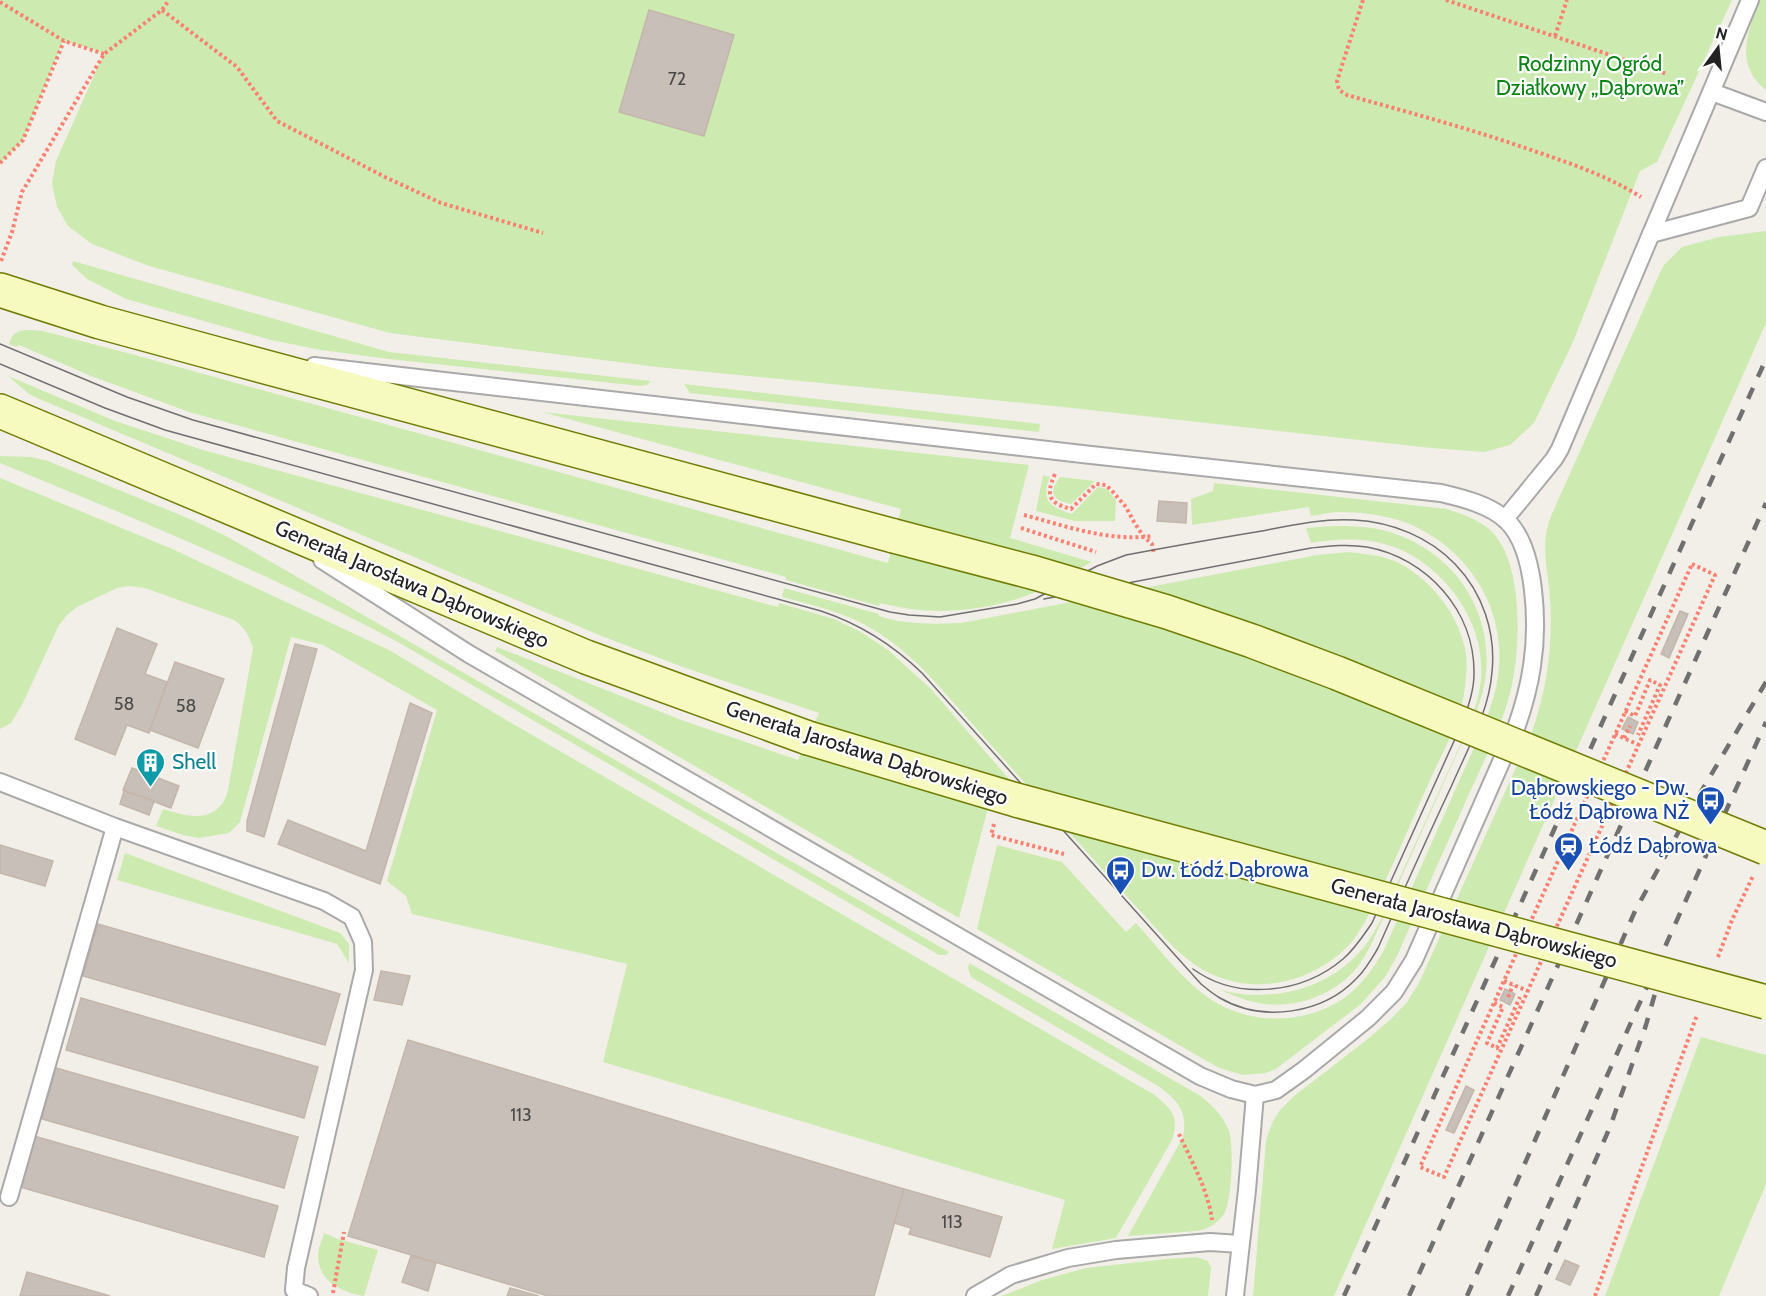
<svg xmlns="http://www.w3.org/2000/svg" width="1766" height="1296" viewBox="0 0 1766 1296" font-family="Cabin,sans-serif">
	<rect width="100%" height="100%" fill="#f2efe9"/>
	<g fill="#cdebb0">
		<path d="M 0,0 L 1732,0 L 1657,162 L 1640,171 L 1573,342 L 1534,423 L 1510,445 L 1484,452 L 1431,448 L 1054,406 L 657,367 L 390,333 L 149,266 L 92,244 L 68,226 L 57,207 L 52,184 L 56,161 L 104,53 L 63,41 L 23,140 L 0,163 Z"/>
		<path d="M 1760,0 L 1766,0 L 1766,90 C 1734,65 1747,32 1760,0 Z"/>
		<path d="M 1766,231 L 1766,323 L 1334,1296 L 1253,1296 L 1266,1140 L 1272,1123 L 1280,1110 L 1294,1096 L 1369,1038 L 1392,1018 L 1407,1002 L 1419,983 L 1532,732 C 1547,688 1553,646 1550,599 C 1549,578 1543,556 1546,534 C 1547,528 1549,522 1551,516 L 1663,266 L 1682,247 L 1719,237 Z"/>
		<path d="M 73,261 L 389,352 L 651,381 L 647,385 L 640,386 L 389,359 L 321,350 L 271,340 L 126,299 L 87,279 L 72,265 Z"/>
		<path d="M 32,330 L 43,331 L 135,355 L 888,563 L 901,509 L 542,412 L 1029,465 L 1010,538 L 1092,562 C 1067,575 1043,591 1017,599 C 971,613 926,615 880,603 L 879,606 L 786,580 L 786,577 L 189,412 L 91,376 L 19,345 L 17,347 L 9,344 C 13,331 19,330 32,330 Z"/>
		<path d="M 8,376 L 115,421 L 203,450 L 778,607 L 779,603 L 834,619 L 861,632 L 888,650 L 930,688 L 1048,824 L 988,808 L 959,918 L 495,651 L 497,647 L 684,721 L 798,760 L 819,713 L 680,666 L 599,635 L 37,398 L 29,394 Z"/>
		<path d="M 684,384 L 1040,424 L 1039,432 L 690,393 Z"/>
		<path d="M 0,456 L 31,457 L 48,461 L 190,519 L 226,536 L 949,952 L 946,955 L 939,955 L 396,641 C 268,573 134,518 0,463 Z"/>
		<path d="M 1043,475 L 1050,477 C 1040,500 1050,507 1072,514 L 1098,487 L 1107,489 L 1116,500 L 1115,521 L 1075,521 L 1036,511 Z"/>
		<path d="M 1060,477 L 1095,481 L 1071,504 C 1052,500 1048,493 1060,477 Z"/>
		<path d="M 0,478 L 170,548 L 389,650 L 508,721 L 1153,1094 C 1171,1108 1180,1116 1172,1140 L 1116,1238 L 1052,1249 L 1065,1200 L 603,1062 L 627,964 L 412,914 L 406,896 L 387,881 L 437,710 L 323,645 L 291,637 L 240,822 L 229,833 L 199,838 L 183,835 L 156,826 L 163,809 C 183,815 207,823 222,804 C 225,800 227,794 228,790 L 253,648 C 249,636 245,627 234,620 L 145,588 L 129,586 L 117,588 L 77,607 L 66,616 L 58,627 L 22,705 L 11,723 L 0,729 Z"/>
		<path d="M 1214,483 L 1447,509 C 1462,514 1476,519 1488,528 C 1525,558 1521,652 1510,693 C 1501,728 1484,761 1469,794 C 1445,848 1421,902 1397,956 L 1385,977 L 1361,1004 L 1276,1069 L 1266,1073 L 1243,1075 L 1219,1068 L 977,929 L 997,845 L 1062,862 L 1126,932 L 1136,923 C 1157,946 1181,978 1206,996 C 1245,1025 1302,1026 1343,999 C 1361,986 1373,969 1384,950 L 1485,723 C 1492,704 1498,685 1499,665 C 1503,607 1470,554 1418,528 C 1395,516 1365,512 1338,512 C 1329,512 1320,515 1311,516 L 1309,507 L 1192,525 L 1191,499 L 1213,491 Z"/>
		<path d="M 1331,526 C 1349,526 1368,526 1386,531 C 1452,549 1496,611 1485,680 C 1484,689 1481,698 1478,707 L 1371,945 C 1367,952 1363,959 1359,965 C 1337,994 1299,1008 1264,1004 C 1249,1002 1235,996 1220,990 C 1231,992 1242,995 1252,995 C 1296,996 1336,981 1364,947 C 1370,940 1374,931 1379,923 L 1466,732 C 1473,715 1479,698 1481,679 C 1486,624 1447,569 1397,548 C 1370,537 1340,538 1311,543 L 1306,528 Z"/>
		<path d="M 1348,552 C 1364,554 1382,555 1397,562 C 1427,577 1454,608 1463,641 C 1468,655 1467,671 1465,686 C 1462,719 1443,751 1430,780 C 1409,827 1389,876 1365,922 C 1360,929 1356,938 1350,944 C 1316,980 1262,995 1216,976 C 1186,964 1165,938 1144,915 C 1127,897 1111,879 1095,861 C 1042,802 989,743 937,684 C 913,658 885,633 853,619 C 830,609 805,603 782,597 L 784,588 L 879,614 L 879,616 C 905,625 934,624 961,623 L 1317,555 Z"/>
		<path d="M 125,853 L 340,933 L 349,944 L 349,963 L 337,944 L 117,880 Z"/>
		<path d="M 969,963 L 1199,1095 C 1212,1105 1223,1115 1229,1131 C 1234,1146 1232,1200 1224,1214 C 1217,1224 1208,1229 1197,1231 L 1128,1236 L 1183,1137 C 1188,1111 1178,1101 1158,1086 L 971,977 L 968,968 Z"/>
		<path d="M 1701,1037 L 1766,1055 L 1766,1184 L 1719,1296 L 1605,1296 Z"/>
		<path d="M 324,1233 L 338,1239 L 378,1250 L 364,1296 C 343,1293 318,1281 318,1256 C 318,1249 322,1240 324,1233 Z"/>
		<path d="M 1196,1257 L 1208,1261 L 1211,1268 L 1208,1296 L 1002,1296 L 1042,1280 L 1086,1268 L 1166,1259 Z"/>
	</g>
	<g fill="#c7bfb8" stroke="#c4b6ab" stroke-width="1.5">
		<path d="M 649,10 L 734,35 L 704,136 L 619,112 Z"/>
		<path d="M 1159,501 L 1187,503 L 1186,523 L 1157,521 Z"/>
		<path d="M 1680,611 L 1688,614 L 1669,658 L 1661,654 Z"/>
		<path d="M 117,628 L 157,644 L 145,674 L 167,682 L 149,733 L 127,725 L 115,755 L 75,739 Z"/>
		<path d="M 295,644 L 317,649 L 264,837 L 247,831 L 247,821 Z"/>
		<path d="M 175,662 L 224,679 L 198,748 L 150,730 Z"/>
		<path d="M 410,703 L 432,713 L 380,884 L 278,844 L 288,820 L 366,851 Z"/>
		<path d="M 1628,717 L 1638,722 L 1633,734 L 1622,729 Z"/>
		<path d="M 132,768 L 179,786 L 171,808 L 123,790 Z"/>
		<path d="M 124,791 L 154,801 L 149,815 L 120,804 Z"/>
		<path d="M 0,845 L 53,861 L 45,886 L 0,873 Z"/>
		<path d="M 98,924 L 340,994 L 325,1045 L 83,976 Z"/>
		<path d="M 381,971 L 410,976 L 402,1005 L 374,1000 Z"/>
		<path d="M 1505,989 L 1515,994 L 1510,1005 L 1500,1000 Z"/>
		<path d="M 81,998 L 318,1067 L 304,1118 L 66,1050 Z"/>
		<path d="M 408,1040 L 904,1189 L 874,1296 L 548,1296 L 348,1236 Z"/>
		<path d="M 56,1068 L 298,1137 L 284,1188 L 42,1119 Z"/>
		<path d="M 1466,1086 L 1474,1090 L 1454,1133 L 1446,1130 Z"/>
		<path d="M 34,1136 L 278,1206 L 264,1257 L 20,1187 Z"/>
		<path d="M 904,1189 L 1002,1217 L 990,1257 L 909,1234 L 911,1228 L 894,1223 Z"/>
		<path d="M 411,1256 L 436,1263 L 428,1291 L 402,1282 Z"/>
		<path d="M 1565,1260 L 1579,1266 L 1570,1285 L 1556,1279 Z"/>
		<path d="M 27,1272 L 110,1296 L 20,1296 Z"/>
		<path d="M 510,1288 L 539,1296 L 507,1296 Z"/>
	</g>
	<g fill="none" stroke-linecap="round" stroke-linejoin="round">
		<defs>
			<g id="lane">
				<path d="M 1712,92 L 1766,112"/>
				<path d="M 1651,234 L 1749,208 L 1766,168"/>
				<path d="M 314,366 L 1091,455 L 1441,493 C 1462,498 1491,505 1507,521 C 1537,550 1538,627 1532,666 C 1529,687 1523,708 1516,728 L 1414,960 L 1394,992 L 1368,1018 L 1304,1070 L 1276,1090 L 1255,1095 L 1231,1089 L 1200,1076 L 469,654 L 322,560"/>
				<path d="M 1505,519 L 1554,459 L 1560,449 L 1750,0"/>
				<path d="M 0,782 L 115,827 L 324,901 L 352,917 L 363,942 L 364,970 L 296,1268 L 294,1290 L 309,1296"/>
				<path d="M 9,1197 L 115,827"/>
				<path d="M 975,1296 L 1011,1275 L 1068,1258 L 1116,1250 L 1210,1242 L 1240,1244"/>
				<path d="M 1235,1296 L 1247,1190 L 1255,1095"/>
			</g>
			<g id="secondary">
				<path d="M 0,290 L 100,322 L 225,356 L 894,536"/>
				<path d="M 0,411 L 586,657 L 808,738"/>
			</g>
		</defs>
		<use href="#lane" stroke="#a9a9a9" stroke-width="20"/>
		<use href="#secondary" stroke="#707d05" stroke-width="36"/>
		<g stroke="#fa8072" stroke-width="4" stroke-dasharray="3 3" stroke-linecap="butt">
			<path d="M 1363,0 L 1337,81 L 1339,90 L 1347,95 C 1407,112 1468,128 1528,149 C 1567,162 1606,175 1641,197"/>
			<path d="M 1446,0 L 1667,74"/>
			<path d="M 0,2 L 64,41 L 104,54"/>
			<path d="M 162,10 L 237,67 L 277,121 L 385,177 L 441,203 L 543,233"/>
			<path d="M 1555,36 L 1567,0"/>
			<path d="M 0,163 L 23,140 L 64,41"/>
			<path d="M 1,261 L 12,232 L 22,192 L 104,54 L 162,10 L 169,0"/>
			<path d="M 1055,474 C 1045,496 1049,503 1071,509 L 1096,484 L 1106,485 L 1113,492 L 1126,507 L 1134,522 L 1144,537 L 1152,544 L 1154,554"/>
			<path d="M 1024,515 C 1066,526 1109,542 1153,536"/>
			<path d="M 1021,528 L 1096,552"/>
			<path d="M 1692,564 L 1715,575 L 1444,1177 L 1420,1167 Z"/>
			<path d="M 1625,711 L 1635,716 L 1650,680 L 1660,685 L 1638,735"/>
			<path d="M 1615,734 L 1639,745"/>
			<path d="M 1624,738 L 1630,726"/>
			<path d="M 994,824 L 991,835 L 1064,854"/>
			<path d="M 1718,957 L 1732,920 L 1753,876"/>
			<path d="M 1504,981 L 1528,991"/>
			<path d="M 1508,997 L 1513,985"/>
			<path d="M 1494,1003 L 1503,1007 L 1487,1043 L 1497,1048 L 1520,997"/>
			<path d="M 1179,1134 C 1192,1162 1208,1190 1212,1220"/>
			<path d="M 333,1293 L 344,1232"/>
			<path d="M 1595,1296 L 1697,1015"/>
		</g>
		<use href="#lane" stroke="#fff" stroke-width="16"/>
		<use href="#secondary" stroke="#f7fabf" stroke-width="33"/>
		<g stroke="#707070" stroke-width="1.5">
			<path d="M 0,344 L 127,397 L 193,420 L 890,612 L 909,615 L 940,617 L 1017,604 L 1035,599 L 1097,566 L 1126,555 C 1169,547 1213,539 1256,532 C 1288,526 1321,518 1354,520 C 1392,522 1429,537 1455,564 C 1483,593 1496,633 1492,672 C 1489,712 1467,750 1451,787 C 1426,840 1402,894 1378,948 C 1372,958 1366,969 1357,978 C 1323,1014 1263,1023 1220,998 C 1213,994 1207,989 1201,984 L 922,673 C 892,644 860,624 821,611 L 165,430 L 105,408 L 0,364"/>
			<path d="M 1044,599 L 1311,548 C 1330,546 1348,544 1367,547 C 1427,558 1475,611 1474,674 C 1474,689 1469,704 1464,719 L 1372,923 C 1363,936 1355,949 1343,959 C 1302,994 1237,1001 1193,969"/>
		</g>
		<g stroke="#707070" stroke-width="4.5" stroke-dasharray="12 12" stroke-linecap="butt">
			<path d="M 1344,1296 L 1766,359"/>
			<path d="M 1409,1296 L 1766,503"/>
			<path d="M 1467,1296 L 1635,911 L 1695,802 L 1766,682"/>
			<path d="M 1508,1296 L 1766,722"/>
			<path d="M 1536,1296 L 1610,1127 L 1646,1025 L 1662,969"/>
		</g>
		<defs>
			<g id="secondary-bridge">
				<path d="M 894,536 L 1035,573 L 1167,612 L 1252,641 L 1337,673 L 1766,848"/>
				<path d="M 808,738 L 1016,800 L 1766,1002"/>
			</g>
		</defs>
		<use href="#secondary-bridge" stroke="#707d05" stroke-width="36" stroke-linecap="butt"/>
		<use href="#secondary-bridge" stroke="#f7fabf" stroke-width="33"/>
	</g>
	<defs>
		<symbol id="building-pin" viewBox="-11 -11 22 30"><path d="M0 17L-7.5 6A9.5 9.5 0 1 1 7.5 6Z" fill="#0f9aa8" stroke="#fff"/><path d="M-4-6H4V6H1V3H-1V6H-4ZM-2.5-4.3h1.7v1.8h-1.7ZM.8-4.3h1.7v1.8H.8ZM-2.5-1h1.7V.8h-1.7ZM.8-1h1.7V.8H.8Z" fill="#fff"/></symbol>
		<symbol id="bus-pin" viewBox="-11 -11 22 30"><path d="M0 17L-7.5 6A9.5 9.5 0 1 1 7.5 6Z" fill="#1a4fb4" stroke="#fff"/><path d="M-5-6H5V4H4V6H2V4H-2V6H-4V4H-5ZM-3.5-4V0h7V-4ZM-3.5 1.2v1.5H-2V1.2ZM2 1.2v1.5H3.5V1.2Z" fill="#fff"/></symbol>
		<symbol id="station-pin" viewBox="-11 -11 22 30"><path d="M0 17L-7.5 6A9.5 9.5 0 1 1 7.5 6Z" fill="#1a4fb4" stroke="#fff"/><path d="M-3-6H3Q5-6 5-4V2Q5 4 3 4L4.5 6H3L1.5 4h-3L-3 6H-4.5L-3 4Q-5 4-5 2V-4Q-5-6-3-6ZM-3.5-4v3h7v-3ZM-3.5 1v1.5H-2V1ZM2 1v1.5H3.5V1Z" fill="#fff"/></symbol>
	</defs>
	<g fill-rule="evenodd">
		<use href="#building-pin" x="134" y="746" width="33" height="45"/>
		<use href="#bus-pin" x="1694" y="784" width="33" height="45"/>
		<use href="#station-pin" x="1552" y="830" width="33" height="45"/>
		<use href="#bus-pin" x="1104" y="854" width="33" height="45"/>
	</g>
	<g text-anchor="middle" stroke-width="4.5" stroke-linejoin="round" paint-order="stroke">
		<g font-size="18" fill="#4b4948">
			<text x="677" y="85">72</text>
			<text x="124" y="710">58</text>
			<text x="186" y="712">58</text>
			<text x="521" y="1121">113</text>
			<text x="952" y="1228">113</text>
		</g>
		<g font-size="21" fill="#0c8416" stroke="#fff">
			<text x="1590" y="71">Rodzinny Ogród<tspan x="1590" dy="24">Działkowy „Dąbrowa”</tspan></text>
		</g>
		<g font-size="21" fill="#222" stroke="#fff">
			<text transform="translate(412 584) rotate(23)" y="7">Generała Jarosława Dąbrowskiego</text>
			<text transform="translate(867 753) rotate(18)" y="7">Generała Jarosława Dąbrowskiego</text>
			<text transform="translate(1474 923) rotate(15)" y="7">Generała Jarosława Dąbrowskiego</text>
		</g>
		<g font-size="21" fill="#0d838f" stroke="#fff" text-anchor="start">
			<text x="172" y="769">Shell</text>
		</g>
		<g font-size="21" fill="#164399" stroke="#fff" text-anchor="start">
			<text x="1689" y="795" text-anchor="end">Dąbrowskiego - Dw.<tspan x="1689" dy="24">Łódź Dąbrowa NŻ</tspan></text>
			<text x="1589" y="853">Łódź Dąbrowa</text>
			<text x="1141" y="877">Dw. Łódź Dąbrowa</text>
		</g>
	</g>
	<g transform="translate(1718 48) rotate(15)" stroke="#ffffff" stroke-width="4.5" paint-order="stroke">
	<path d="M0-4.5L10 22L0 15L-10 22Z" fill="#222222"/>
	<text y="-9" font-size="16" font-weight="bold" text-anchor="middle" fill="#222222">N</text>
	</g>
</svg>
